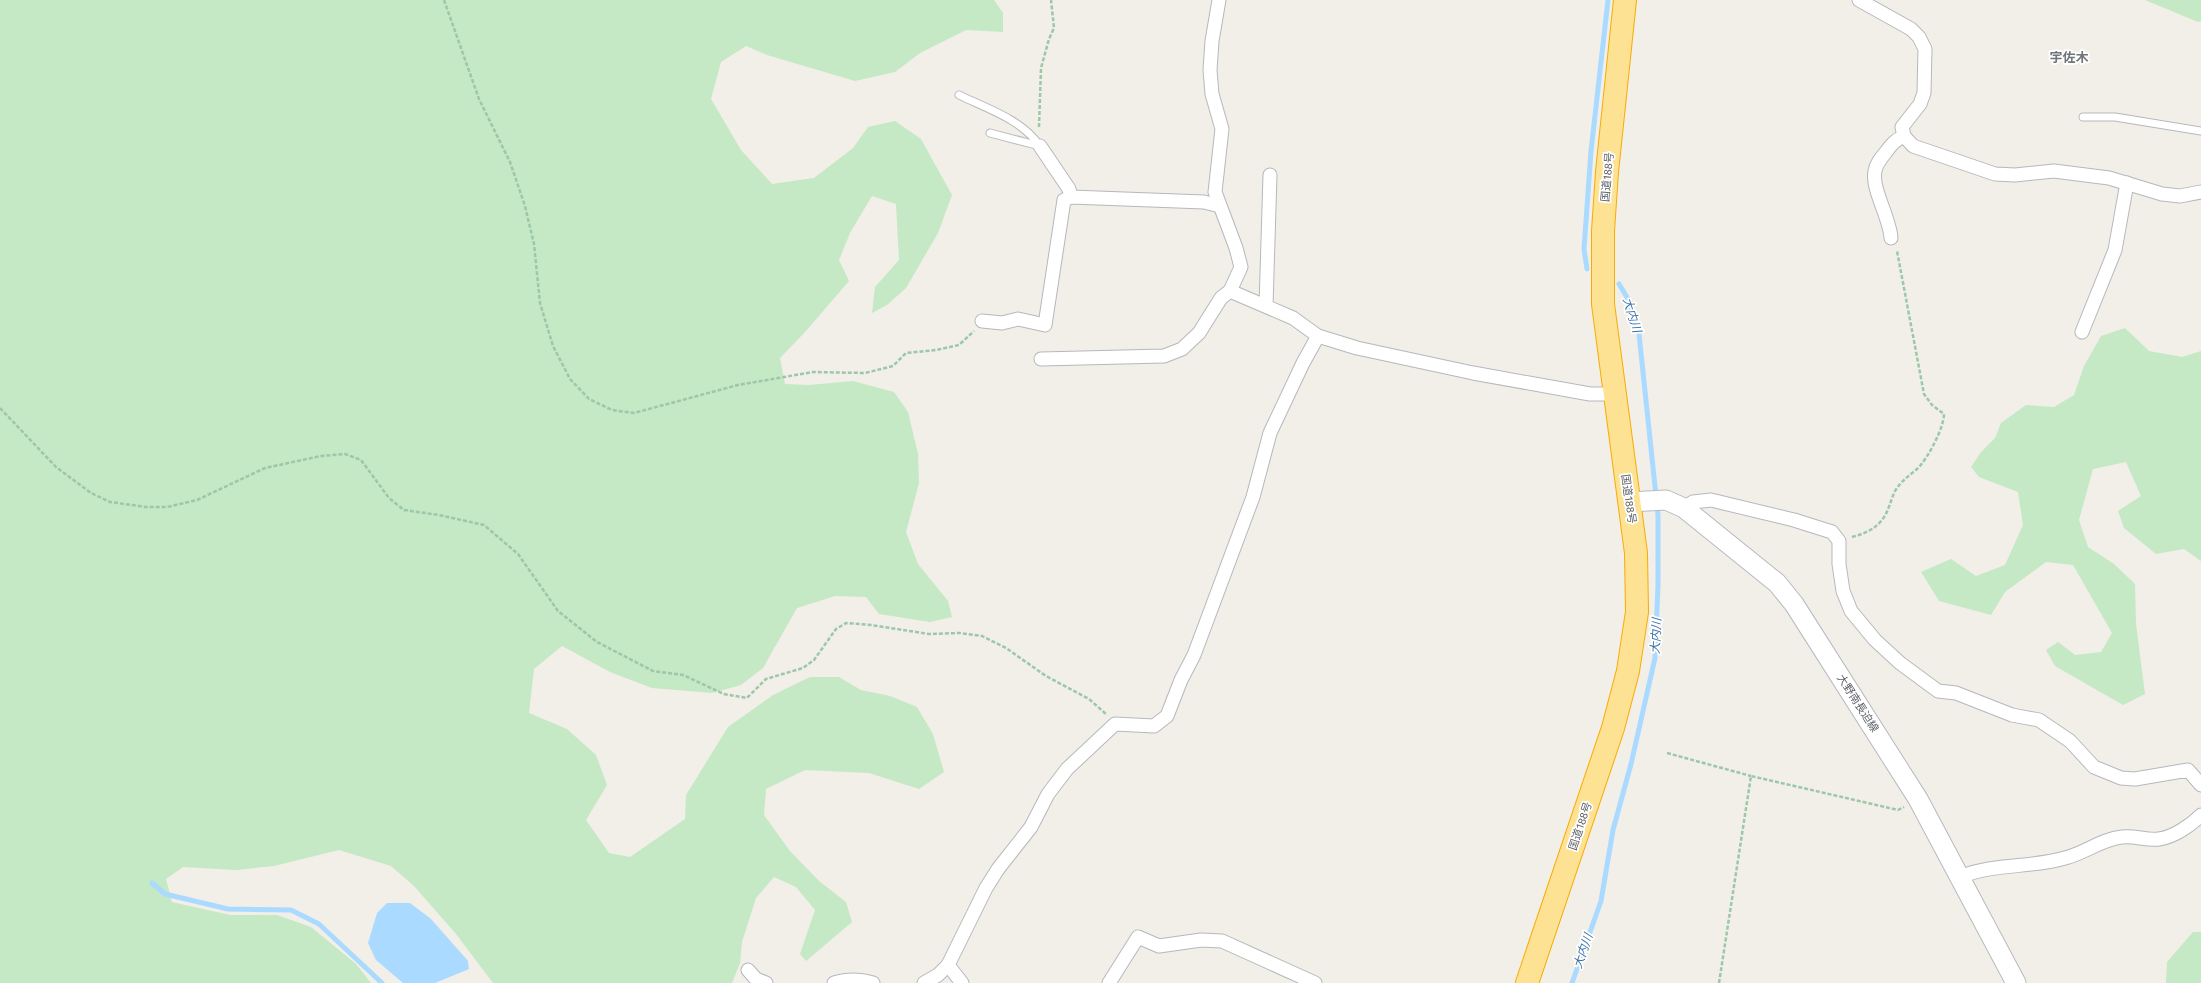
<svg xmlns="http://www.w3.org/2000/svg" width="2201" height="983" viewBox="0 0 2201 983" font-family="'Fira Sans','Noto Sans JP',sans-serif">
	<rect width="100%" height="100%" fill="#f1efe8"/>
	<g fill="#c5e8c5">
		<path d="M 0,0 L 994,0 L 1003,13 L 1003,32 L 966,30 L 920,53 L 895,72 L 855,81 L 767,55 L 746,46 L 721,62 L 711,99 L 741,150 L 772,184 L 814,178 L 853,148 L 868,127 L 895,121 L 921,139 L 952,195 L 938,233 L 906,288 L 887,305 L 872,313 L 875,287 L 899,260 L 896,204 L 872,196 L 850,233 L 839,260 L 849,281 L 806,331 L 780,358 L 785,384 L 809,385 L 853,381 L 894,392 L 908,412 L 918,454 L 919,483 L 906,532 L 918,564 L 948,601 L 952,617 L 930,622 L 879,614 L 866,597 L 835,596 L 797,608 L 763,668 L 741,685 L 712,693 L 652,688 L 610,672 L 562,646 L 534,669 L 529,713 L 567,729 L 596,755 L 607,785 L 586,820 L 609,853 L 630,857 L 685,819 L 686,795 L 728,727 L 773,695 L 810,677 L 839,677 L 861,690 L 890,696 L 917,707 L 933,734 L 944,772 L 919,789 L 869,773 L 805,770 L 766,789 L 764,815 L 790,851 L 819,881 L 846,902 L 852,922 L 806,961 L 800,954 L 815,910 L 796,887 L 774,877 L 756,898 L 742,942 L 740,963 L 732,983 L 493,983 L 456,934 L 414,886 L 391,866 L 339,850 L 274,866 L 236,870 L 183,867 L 166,879 L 172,902 L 230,915 L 277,915 L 311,927 L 356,964 L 371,983 L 0,983 Z"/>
		<path d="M 2145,0 L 2201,0 L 2201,21 L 2198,22 Z"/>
		<path d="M 2125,328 L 2149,351 L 2182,357 L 2201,351 L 2201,561 L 2184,549 L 2156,554 L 2124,528 L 2118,511 L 2141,496 L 2126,462 L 2093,469 L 2079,520 L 2088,547 L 2114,564 L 2135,584 L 2136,624 L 2145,694 L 2123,705 L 2055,666 L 2046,650 L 2058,642 L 2075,655 L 2101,652 L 2112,633 L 2073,565 L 2046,562 L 2005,592 L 1991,615 L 1939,601 L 1921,572 L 1951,559 L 1976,576 L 2005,565 L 2023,525 L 2018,492 L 1979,477 L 1971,467 L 1981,452 L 1995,438 L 2001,423 L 2026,405 L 2054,407 L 2074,395 L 2084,366 L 2101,336 Z"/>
		<path d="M 2193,932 L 2201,932 L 2201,983 L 2166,983 L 2167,962 Z"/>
	</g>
	<path fill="#aadaff" d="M 387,903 L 410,903 L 431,919 L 468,961 L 469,969 L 435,983 L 403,983 L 376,960 L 368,943 L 377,913 Z"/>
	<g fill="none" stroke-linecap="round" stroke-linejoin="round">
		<g stroke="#aadaff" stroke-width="5">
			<path d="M 1587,269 L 1584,249 L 1591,151 L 1608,0"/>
			<path d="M 152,883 L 165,894 L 228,909 L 291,910 L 319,924 L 382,983"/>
			<path d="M 1572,983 L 1601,901 L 1613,830 L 1631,764 L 1655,658 L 1658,585 L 1658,515 L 1639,334 L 1628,299 L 1619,284"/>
		</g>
		<defs>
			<g id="lane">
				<path d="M 959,95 C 988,109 1021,119 1040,146"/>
				<path d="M 2083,117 L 2115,117 L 2201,131"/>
				<path d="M 990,133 L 1040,146"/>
			</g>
			<g id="street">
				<path d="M 1859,0 L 1911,29 L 1919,37 L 1925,49 L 1924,93 L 1920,104 L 1902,127 L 1904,136 L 1913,146 L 1995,174 L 2015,175 L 2054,171 L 2109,178 L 2162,194 L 2180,196 L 2201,192"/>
				<path d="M 1040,146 L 1069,189 L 1071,197"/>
				<path d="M 1891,238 C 1890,218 1871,188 1875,171 C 1876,164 1881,158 1886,152 C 1891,145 1895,140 1904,136"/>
				<path d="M 1230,291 L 1293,318 L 1318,336 L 1357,348 L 1473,373 L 1590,394 L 1615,394"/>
				<path d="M 1266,306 L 1270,175"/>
				<path d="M 982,321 L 1002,323 L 1018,319 L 1045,325 L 1064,200 L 1071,197 L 1204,202 L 1220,206"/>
				<path d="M 2082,332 L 2115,250 L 2127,183"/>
				<path d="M 1041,359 L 1164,356 L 1182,349 L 1199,333 L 1221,298 L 1230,291 L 1241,267 L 1236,248 L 1215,192 L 1222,129 L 1212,94 L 1210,70 L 1212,41 L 1219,0"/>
				<path d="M 1684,508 L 1693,502 L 1711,500 L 1794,520 L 1832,532 L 1839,541 L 1839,564 L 1843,591 L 1851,611 L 1875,640 L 1900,663 L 1938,691 L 1956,693 L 2012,715 L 2039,720 L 2070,741 L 2094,767 L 2121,778 L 2135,779 L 2188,770 L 2201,785"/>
				<path d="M 1960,877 C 1994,863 2031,868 2065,858 C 2085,853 2102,839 2122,837 C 2134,835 2147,841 2159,839 C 2174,837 2191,825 2201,815"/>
				<path d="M 948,965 L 962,983"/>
				<path d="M 748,970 L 756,979 L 766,983"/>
				<path d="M 834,983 C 848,979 858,979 873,983"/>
				<path d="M 924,983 L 938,975 L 948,965 L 986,888 L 998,869 L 1031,827 L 1048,794 L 1067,769 L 1115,724 L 1154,726 L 1167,716 L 1181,680 L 1194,655 L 1253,497 L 1270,433 L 1303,363 L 1318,336"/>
				<path d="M 1109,983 L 1138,937 L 1159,946 L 1201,940 L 1222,941 L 1315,983"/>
			</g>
			<path id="secondary" d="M 1629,502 L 1666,500 L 1684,508 L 1777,583 L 1794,604 L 1918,799 L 2016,983"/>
			<path id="highway" d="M 1527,983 L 1613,728 L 1628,671 L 1637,612 L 1636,553 L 1603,304 L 1603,231 L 1607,172 L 1625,0"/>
		</defs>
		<use href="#lane" stroke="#b5b8bc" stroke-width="9"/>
		<use href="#street" stroke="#b5b8bc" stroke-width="15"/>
		<use href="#secondary" stroke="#b6babf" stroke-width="21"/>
		<use href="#highway" stroke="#f9ab00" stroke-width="24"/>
		<g stroke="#9cc7a9" stroke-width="2.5" stroke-dasharray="4 2" stroke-linecap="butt">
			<path d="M 444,0 L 479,99 L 510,162 L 525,206 L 534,244 L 540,303 L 553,346 L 570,379 L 589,399 L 612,410 L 634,413 L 738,385 L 813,372 L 865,373 L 893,366 L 906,353 L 936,350 L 959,345 L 974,331"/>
			<path d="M 1039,127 L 1041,68 L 1049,39 L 1054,28 L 1051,0"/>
			<path d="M 0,408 L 56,467 L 91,493 L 110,502 L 146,507 L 167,507 L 197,500 L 265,468 L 321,456 L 345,454 L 361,460 L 389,498 L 404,510 L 439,515 L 484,525 L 518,554 L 558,611 L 597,642 L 653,671 L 683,675 L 724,694 L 747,698 L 766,679 L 803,668 L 814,660 L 836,629 L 846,623 L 871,625 L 929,634 L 960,633 L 982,636 L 1006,648 L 1046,676 L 1089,699 L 1106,714"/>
			<path d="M 1852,537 C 1863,534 1874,530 1881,521 C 1889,512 1890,501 1895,491 C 1901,481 1909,476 1917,469 C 1927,460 1944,428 1944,414 L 1932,405 L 1924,394 L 1897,251"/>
			<path d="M 1667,753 L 1751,776"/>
			<path d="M 1719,983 L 1751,776 L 1898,810 L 1904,807"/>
		</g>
		<use href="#lane" stroke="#fff" stroke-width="7"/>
		<use href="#street" stroke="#fff" stroke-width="13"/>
		<use href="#secondary" stroke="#fff" stroke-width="19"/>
		<use href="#highway" stroke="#fde293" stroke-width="22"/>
	</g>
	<g text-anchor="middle" stroke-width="3.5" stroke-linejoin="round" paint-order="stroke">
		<g font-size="11" fill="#5f6368" stroke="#fff">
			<text transform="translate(1607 177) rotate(-85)" y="4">国道188号</text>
			<text transform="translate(1629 499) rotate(82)" y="4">国道188号</text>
			<text transform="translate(1858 703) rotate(57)" y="4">大野南長迫線</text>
			<text transform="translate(1580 826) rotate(-71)" y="4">国道188号</text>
		</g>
		<g font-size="12" font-style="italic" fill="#4174aa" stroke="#fff">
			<text transform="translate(1632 315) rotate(72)" y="4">大内川</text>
			<text transform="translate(1656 636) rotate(-87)" y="4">大内川</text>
			<text transform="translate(1583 951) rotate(-71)" y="4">大内川</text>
		</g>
		<g font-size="13" font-weight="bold" fill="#70757a" stroke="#fff">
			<text x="2069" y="62">宇佐木</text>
		</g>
	</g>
</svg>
